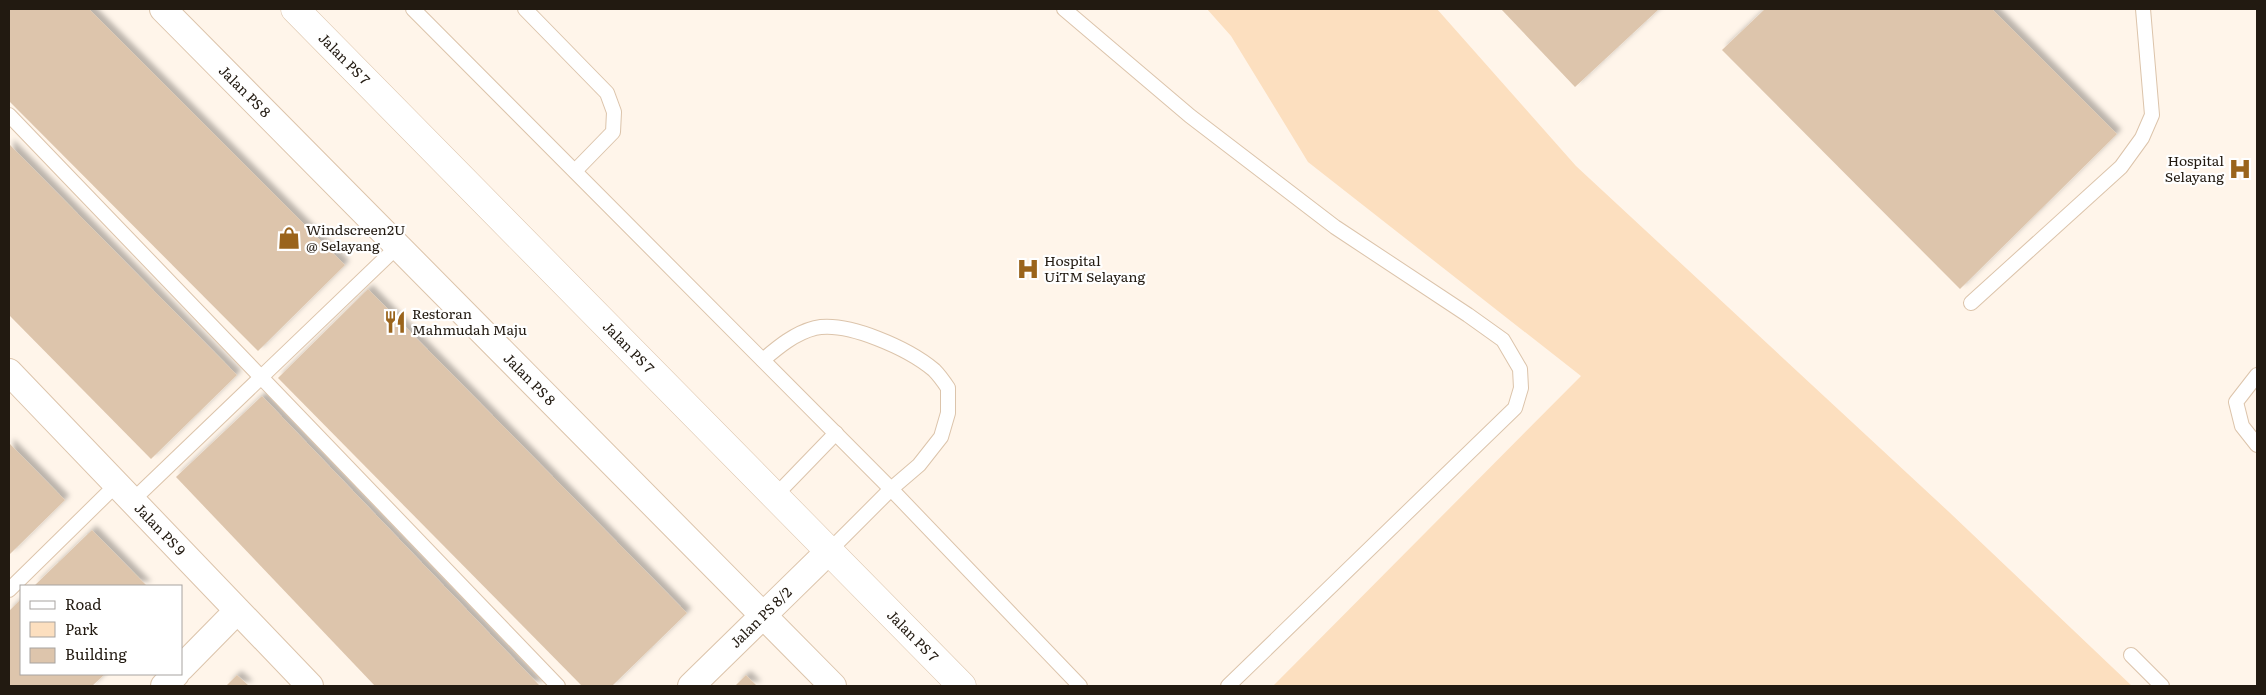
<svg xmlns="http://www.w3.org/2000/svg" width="2266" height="695" viewBox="0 0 2266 695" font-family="Literata,serif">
	<defs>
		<filter id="shadow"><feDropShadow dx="4.5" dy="-4.5" stdDeviation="2.5" flood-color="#0004"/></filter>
	</defs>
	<rect width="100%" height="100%" fill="#fff5ea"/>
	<path fill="#fcdfbf" d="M 1207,9 L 1437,9 L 1576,166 L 1949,512 L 2132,686 L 1273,686 L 1581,376 L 1308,162 L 1231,36 Z"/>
	<g fill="#ddc5ac" filter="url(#shadow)">
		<path d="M 9,9 L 89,9 L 345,265 L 258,351 L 9,101 Z"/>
		<path d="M 1501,9 L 1659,9 L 1575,87 Z"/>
		<path d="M 1765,9 L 1992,9 L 2117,134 L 1960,289 L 1722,50 Z"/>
		<path d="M 9,144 L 237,375 L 151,459 L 9,315 Z"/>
		<path d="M 368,289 L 687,613 L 612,686 L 582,686 L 278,378 Z"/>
		<path d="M 262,396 L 540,686 L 375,686 L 176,477 Z"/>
		<path d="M 9,443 L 65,500 L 9,555 Z"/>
		<path d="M 92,530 L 147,586 L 34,586 Z"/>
		<path d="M 21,599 L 21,674 L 105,674 L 92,686 L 9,686 L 9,611 Z"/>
		<path d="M 237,675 L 249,686 L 226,686 Z"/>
		<path d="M 746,675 L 757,686 L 735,686 Z"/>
	</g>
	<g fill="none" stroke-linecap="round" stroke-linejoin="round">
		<defs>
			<g id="service">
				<path d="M 413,9 L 891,489 L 1080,686"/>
				<path d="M 525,9 L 607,93 L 614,112 L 613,132 L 575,171"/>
				<path d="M 1064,9 L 1190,116 L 1335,227 L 1468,315 L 1503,340 L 1520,369 L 1521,388 L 1515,408 L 1228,686"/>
				<path d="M 9,115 L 558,686"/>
				<path d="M 1971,303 L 2121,167 L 2142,138 L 2152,115 L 2143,9"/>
				<path d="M 763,360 C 778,347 795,333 815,328 C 848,321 909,349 934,370 C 939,375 944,382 948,388 L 948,413 L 941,437 L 919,465 L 891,489 L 830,550"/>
				<path d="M 2257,375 L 2236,402 L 2242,426 L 2257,445"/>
				<path d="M 776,495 L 836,433"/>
				<path d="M 133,500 L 398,246"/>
				<path d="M 9,590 L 116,485"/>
				<path d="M 2131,655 L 2162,686"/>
			</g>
			<g id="minor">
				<path id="s1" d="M 163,9 L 833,686"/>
				<path id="s2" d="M 9,372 L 310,686"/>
				<path d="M 181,668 L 237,611"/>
				<path d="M 164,686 L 176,674"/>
				<path id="s3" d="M 691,686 L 830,550"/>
			</g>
			<g id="tertiary">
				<path id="s4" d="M 295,9 L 962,686"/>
			</g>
		</defs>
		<use href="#service" stroke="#dcc4ab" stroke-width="16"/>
		<use href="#minor" stroke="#dcc4ab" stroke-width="28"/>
		<use href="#tertiary" stroke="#dcc4ab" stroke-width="29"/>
		<use href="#service" stroke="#fff" stroke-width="14"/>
		<use href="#minor" stroke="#fff" stroke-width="26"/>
		<use href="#tertiary" stroke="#fff" stroke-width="28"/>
	</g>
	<defs>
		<symbol id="hospital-bare" viewBox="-9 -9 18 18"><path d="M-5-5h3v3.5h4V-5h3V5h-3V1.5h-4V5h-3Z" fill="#9a641c" stroke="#fff" stroke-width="2.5" paint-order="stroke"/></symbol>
		<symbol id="shop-bare" viewBox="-9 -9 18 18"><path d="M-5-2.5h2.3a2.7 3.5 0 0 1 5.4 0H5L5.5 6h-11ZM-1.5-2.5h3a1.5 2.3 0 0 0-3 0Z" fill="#9a641c" stroke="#fff" stroke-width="2.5" paint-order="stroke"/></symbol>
		<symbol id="restaurant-bare" viewBox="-9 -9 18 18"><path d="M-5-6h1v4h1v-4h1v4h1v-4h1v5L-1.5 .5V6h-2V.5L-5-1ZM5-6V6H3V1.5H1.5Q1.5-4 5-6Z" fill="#9a641c" stroke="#fff" stroke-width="2.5" paint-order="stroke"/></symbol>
	</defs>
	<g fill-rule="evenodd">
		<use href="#hospital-bare" x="2224" y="153" width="32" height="32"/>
		<use href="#shop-bare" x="273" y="222" width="32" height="32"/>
		<use href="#hospital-bare" x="1012" y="253" width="32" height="32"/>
		<use href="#restaurant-bare" x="379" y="306" width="32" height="32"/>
	</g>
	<g text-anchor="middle" stroke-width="4.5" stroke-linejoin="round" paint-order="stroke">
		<g font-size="14" fill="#221a11" stroke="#fff">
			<text dy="5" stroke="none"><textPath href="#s4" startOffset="70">Jalan PS 7</textPath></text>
			<text dy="5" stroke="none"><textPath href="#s1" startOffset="116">Jalan PS 8</textPath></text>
			<text dy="5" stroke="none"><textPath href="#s4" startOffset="475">Jalan PS 7</textPath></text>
			<text dy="5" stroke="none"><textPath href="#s1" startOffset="521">Jalan PS 8</textPath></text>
			<text dy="5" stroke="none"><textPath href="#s2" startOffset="218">Jalan PS 9</textPath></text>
			<text dy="5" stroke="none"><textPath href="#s3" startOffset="98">Jalan PS 8/2</textPath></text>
			<text dy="5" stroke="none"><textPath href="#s4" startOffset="880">Jalan PS 7</textPath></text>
		</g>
		<g font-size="14" fill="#221a11" stroke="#fff" text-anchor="start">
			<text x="2224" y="166" text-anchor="end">Hospital<tspan x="2224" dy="16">Selayang</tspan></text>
			<text x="306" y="235">Windscreen2U<tspan x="306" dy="16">@ Selayang</tspan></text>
			<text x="1044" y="266">Hospital<tspan x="1044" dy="16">UiTM Selayang</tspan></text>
			<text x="412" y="319">Restoran<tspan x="412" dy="16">Mahmudah Maju</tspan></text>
		</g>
	</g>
	<rect width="2266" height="695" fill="none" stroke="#221a11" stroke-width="20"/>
	<rect x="20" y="585" width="162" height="90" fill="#ffffff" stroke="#a7a3a0"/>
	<rect x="30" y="601" width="25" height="8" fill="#ffffff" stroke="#a7a3a0"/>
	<text x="65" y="610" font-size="15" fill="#221a11">Road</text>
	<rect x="30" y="622" width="25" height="15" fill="#fcdfbf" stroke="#a7a3a0"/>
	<text x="65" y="635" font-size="15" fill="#221a11">Park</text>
	<rect x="30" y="648" width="25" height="15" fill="#ddc5ac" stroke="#a7a3a0"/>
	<text x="65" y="660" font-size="15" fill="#221a11">Building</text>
</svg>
